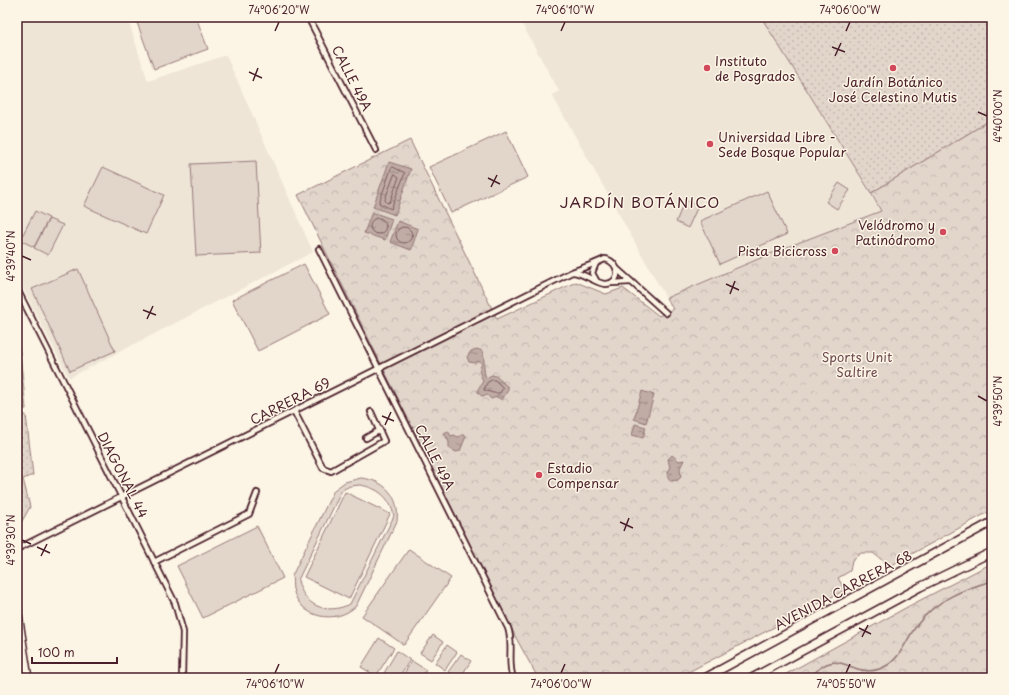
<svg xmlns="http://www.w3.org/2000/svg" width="1009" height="695" viewBox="0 0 1009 695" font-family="'Playpen Sans',sans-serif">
	<defs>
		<pattern id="park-crowns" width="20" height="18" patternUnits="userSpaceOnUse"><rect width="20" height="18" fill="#e2d5ca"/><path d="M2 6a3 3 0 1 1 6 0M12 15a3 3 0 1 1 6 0" fill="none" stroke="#c3b6ae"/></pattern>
		<pattern id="garden-dots" width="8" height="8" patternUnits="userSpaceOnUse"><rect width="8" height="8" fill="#e2d5ca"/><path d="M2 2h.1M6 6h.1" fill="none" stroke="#c3b6ae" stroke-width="1.8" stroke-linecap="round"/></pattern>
		<pattern id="water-ripples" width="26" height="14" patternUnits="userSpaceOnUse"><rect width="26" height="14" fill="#c0aca5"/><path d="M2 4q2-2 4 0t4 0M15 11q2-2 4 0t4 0" fill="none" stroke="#9e8b87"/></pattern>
	</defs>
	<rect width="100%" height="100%" fill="#fcf5e5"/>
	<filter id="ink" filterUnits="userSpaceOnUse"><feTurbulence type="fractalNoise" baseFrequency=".025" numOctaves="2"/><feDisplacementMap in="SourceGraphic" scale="8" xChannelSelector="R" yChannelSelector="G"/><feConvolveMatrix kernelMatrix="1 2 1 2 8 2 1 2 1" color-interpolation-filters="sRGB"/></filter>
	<g filter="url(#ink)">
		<g fill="#eee5d7">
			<path d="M 17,17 L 127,17 L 148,81 L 226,55 L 313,252 L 69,378 L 17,277 Z"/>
			<path d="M 518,17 L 761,17 L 881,211 L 782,249 L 666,298 L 552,95 L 559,91 Z"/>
		</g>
		<g fill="#e2d5ca" stroke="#967a7a" fill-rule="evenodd">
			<path d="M 135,17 L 196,17 L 208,49 L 154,69 Z"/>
			<path d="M 506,131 L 528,177 L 451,213 L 429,167 Z"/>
			<path d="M 256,161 L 261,253 L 196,256 L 191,164 Z"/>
			<path d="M 103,167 L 164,195 L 146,234 L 84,206 Z"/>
			<path d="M 839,183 L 850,190 L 837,209 L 826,202 Z"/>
			<path d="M 767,191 L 787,234 L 720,264 L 700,221 Z"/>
			<path d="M 685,200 L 698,206 L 688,228 L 676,222 Z"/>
			<path d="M 35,211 L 49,218 L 34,247 L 20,240 Z"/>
			<path d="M 49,219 L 63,225 L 48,255 L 34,248 Z"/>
			<path d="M 304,264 L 330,314 L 258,351 L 232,300 Z"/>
			<path d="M 78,269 L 115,351 L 70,371 L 32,289 Z"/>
			<path d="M 361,478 C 385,480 400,497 397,521 L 356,606 C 336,625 300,619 293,589 C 292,585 293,580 292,576 L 334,490 L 345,482 ZM 360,485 C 378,488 390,497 394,516 L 350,604 C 326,616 303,605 298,580 L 342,490 L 350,486 Z"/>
			<path d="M 345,492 L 390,514 L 349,599 L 304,577 Z"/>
			<path d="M 257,526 L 283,578 L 203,618 L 177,566 Z"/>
			<path d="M 409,549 L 451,578 L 404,645 L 362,616 Z"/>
			<path d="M 17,633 L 24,678 L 17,678 Z"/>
			<path d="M 433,635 L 443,642 L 431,660 L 420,653 Z"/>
			<path d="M 379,638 L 394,648 L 376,676 L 361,667 Z"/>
			<path d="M 447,645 L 457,652 L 445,670 L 435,663 Z"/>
			<path d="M 397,651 L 410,660 L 398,678 L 381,678 Z"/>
			<path d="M 461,654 L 471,661 L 460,678 L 448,672 Z"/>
			<path d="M 412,661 L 426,670 L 421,678 L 401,678 Z"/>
		</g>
		<g fill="url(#park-crowns)" stroke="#967a7a">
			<path d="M 992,119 L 992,510 L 890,566 L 873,553 L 861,553 L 852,560 L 850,571 L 838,578 L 845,590 L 677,678 L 538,678 L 515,636 L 298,195 L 410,140 L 497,319 L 576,282 L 606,294 L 623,288 L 659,316 L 673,309 L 666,298 L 782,249 L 881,211 L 871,193 Z"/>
			<path d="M 992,563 L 992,678 L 779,678 L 909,606 Z"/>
		</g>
		<g fill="url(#garden-dots)" stroke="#967a7a">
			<path d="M 761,17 L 992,17 L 992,119 L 871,193 Z"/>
			<path d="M 17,326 L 26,409 L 17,409 Z"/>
			<path d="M 17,415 L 26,415 L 33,475 L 23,479 L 30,507 L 17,530 Z"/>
		</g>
		<g fill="url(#water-ripples)" stroke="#917474">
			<path d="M 389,162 L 411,169 L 395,215 L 373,207 Z"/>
			<path d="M 372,212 L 392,219 L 385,240 L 364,233 Z"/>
			<path d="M 398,221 L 418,229 L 411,250 L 390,242 Z"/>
			<path d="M 477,349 L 482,351 C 486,360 482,368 486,378 L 492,375 L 496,376 L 508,387 L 508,390 L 502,400 L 497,397 L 491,399 L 487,395 L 482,396 C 474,391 480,387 483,381 L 479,371 L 482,363 L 478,361 L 475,363 L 469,362 L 467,357 L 471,351 Z"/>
			<path d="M 642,391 L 654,395 L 646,423 L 634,419 Z"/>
			<path d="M 635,424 L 646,427 L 643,438 L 632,435 Z"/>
			<path d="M 448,431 L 451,436 L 454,435 L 458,437 L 464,434 L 466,436 L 460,451 L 456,452 L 449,448 L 449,442 L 444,433 Z"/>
			<path d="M 672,455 L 679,461 L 684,460 L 680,468 L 681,477 L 678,480 L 670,481 L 667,475 L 670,468 L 668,459 Z"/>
		</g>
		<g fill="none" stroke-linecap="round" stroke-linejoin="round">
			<g stroke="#79575c" stroke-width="1">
				<path d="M 393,167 L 405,173 L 391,209 L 379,203 L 391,169 Z"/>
				<path d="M 395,174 L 399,177 L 390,202 L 387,203 L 385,200 Z"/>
				<circle cx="378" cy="226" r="8"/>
				<circle cx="404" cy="235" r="8"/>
				<path d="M 492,380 L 495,380 L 503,388 L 500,393 L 493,393 L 484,390 L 487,383 Z"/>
			</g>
			<path stroke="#917474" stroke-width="1.5" d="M 810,678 C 840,641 851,683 884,667 C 901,659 906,639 917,625 C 936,600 963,589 992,581"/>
			<defs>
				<g id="minor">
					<path d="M 308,17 L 376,150"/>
					<path d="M 319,249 L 508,628 C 514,644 507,662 513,678"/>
					<path d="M 617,269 L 666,313"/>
					<path d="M 573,272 C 584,273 599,285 606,284 C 622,283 620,262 605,259 L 596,263 L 592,273 L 596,280"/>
					<path d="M 612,283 L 631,282"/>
					<path d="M 17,289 L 175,603 L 183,632 L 182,678"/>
					<path d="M 294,411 L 323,468 L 331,471 L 384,441 L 371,412"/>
					<path d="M 366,438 L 380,430"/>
					<path d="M 17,549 L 572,272 L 596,263"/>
					<path d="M 154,562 L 249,514 L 257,493"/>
				</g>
				<g id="primary">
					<path d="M 17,608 L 28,678"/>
					<path d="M 705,678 L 992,522"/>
					<path d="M 752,678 L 920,587 L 992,552"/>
				</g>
			</defs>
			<use href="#minor" stroke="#4a1f2b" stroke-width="8"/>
			<use href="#primary" stroke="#4a1f2b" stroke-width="10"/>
			<use href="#minor" stroke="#fcf5e5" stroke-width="4.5"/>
			<use href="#primary" stroke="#fcf5e5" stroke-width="7"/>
		</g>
	</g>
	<path fill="none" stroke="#4a1f2b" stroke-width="1.5" d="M 275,31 L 279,22M 561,31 L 565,22M 846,31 L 850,22M 832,47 L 845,52M 835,56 L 841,43M 249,72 L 262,78M 253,81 L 258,68M 978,112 L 987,116M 488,178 L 500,184M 491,187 L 497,175M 22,256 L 31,260M 726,284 L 739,290M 730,294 L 735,281M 143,310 L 156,315M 147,319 L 153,306M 978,396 L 987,401M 382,416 L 394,421M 385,425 L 391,412M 620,522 L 633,528M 624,531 L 629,518M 22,540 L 31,544M 37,547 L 50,553M 41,556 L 47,544M 859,628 L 871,634M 862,637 L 868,625M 275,673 L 279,664M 561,673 L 565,664M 846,673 L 850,664"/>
	<g fill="#d1495b" stroke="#fcf5e5" stroke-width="1.5">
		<circle cx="707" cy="68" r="4"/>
		<circle cx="893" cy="68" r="4"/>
		<circle cx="710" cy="144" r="4"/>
		<circle cx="943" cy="232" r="4"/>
		<circle cx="835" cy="251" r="4"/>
		<circle cx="539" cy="475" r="4"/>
	</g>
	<g text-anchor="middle" stroke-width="3" stroke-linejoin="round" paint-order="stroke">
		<g font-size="13" fill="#4a1f2b" stroke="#fcf5e5" text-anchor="start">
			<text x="715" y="66">Instituto<tspan x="715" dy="15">de Posgrados</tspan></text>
			<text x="893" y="87" text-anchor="middle">Jardín Botánico<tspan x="893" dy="15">José Celestino Mutis</tspan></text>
			<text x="718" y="142">Universidad Libre -<tspan x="718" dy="15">Sede Bosque Popular</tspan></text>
			<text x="935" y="230" text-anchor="end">Velódromo y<tspan x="935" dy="15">Patinódromo</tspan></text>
			<text x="827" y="256" text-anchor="end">Pista Bicicross</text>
			<text x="547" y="473">Estadio<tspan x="547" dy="15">Compensar</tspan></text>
		</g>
		<g font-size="13" fill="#4a1f2b" stroke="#fcf5e5">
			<text transform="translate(352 78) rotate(63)" y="5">CALLE 49A</text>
			<text transform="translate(290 401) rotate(-27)" y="5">CARRERA 69</text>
			<text transform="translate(435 457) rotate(63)" y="5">CALLE 49A</text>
			<text transform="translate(123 475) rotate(63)" y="5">DIAGONAL 44</text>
			<text transform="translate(843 590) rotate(-28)" y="5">AVENIDA CARRERA 68</text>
		</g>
		<g font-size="13" fill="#704c53" stroke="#fcf5e5">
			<text x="857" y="362">Sports Unit<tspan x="857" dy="15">Saltire</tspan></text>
		</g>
		<g font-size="15" letter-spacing="1" fill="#4a1f2b" stroke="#fcf5e5">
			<text x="640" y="208">JARDÍN BOTÁNICO</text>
		</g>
	</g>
	<rect width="1009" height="695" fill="none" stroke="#fcf5e5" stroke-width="44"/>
	<path d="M32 657v6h85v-6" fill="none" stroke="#4a1f2b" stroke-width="2"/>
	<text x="38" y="657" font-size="12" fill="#4a1f2b" stroke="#fcf5e5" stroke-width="3" paint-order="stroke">100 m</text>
	<rect x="22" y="22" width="965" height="651" fill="none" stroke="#4a1f2b" stroke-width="1.5"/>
	<g font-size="10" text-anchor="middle" fill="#4a1f2b">
		<text x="279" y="14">74°06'20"W</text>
		<text x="565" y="14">74°06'10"W</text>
		<text x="850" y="14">74°06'00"W</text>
		<text transform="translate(998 116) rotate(-90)" y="4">4°40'00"N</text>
		<text transform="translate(11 256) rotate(-90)" y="4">4°39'40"N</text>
		<text transform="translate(998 401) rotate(-90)" y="4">4°39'50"N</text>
		<text transform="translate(11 540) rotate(-90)" y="4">4°39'30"N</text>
		<text x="275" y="688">74°06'10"W</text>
		<text x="561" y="688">74°06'00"W</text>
		<text x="846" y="688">74°05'50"W</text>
	</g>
</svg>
